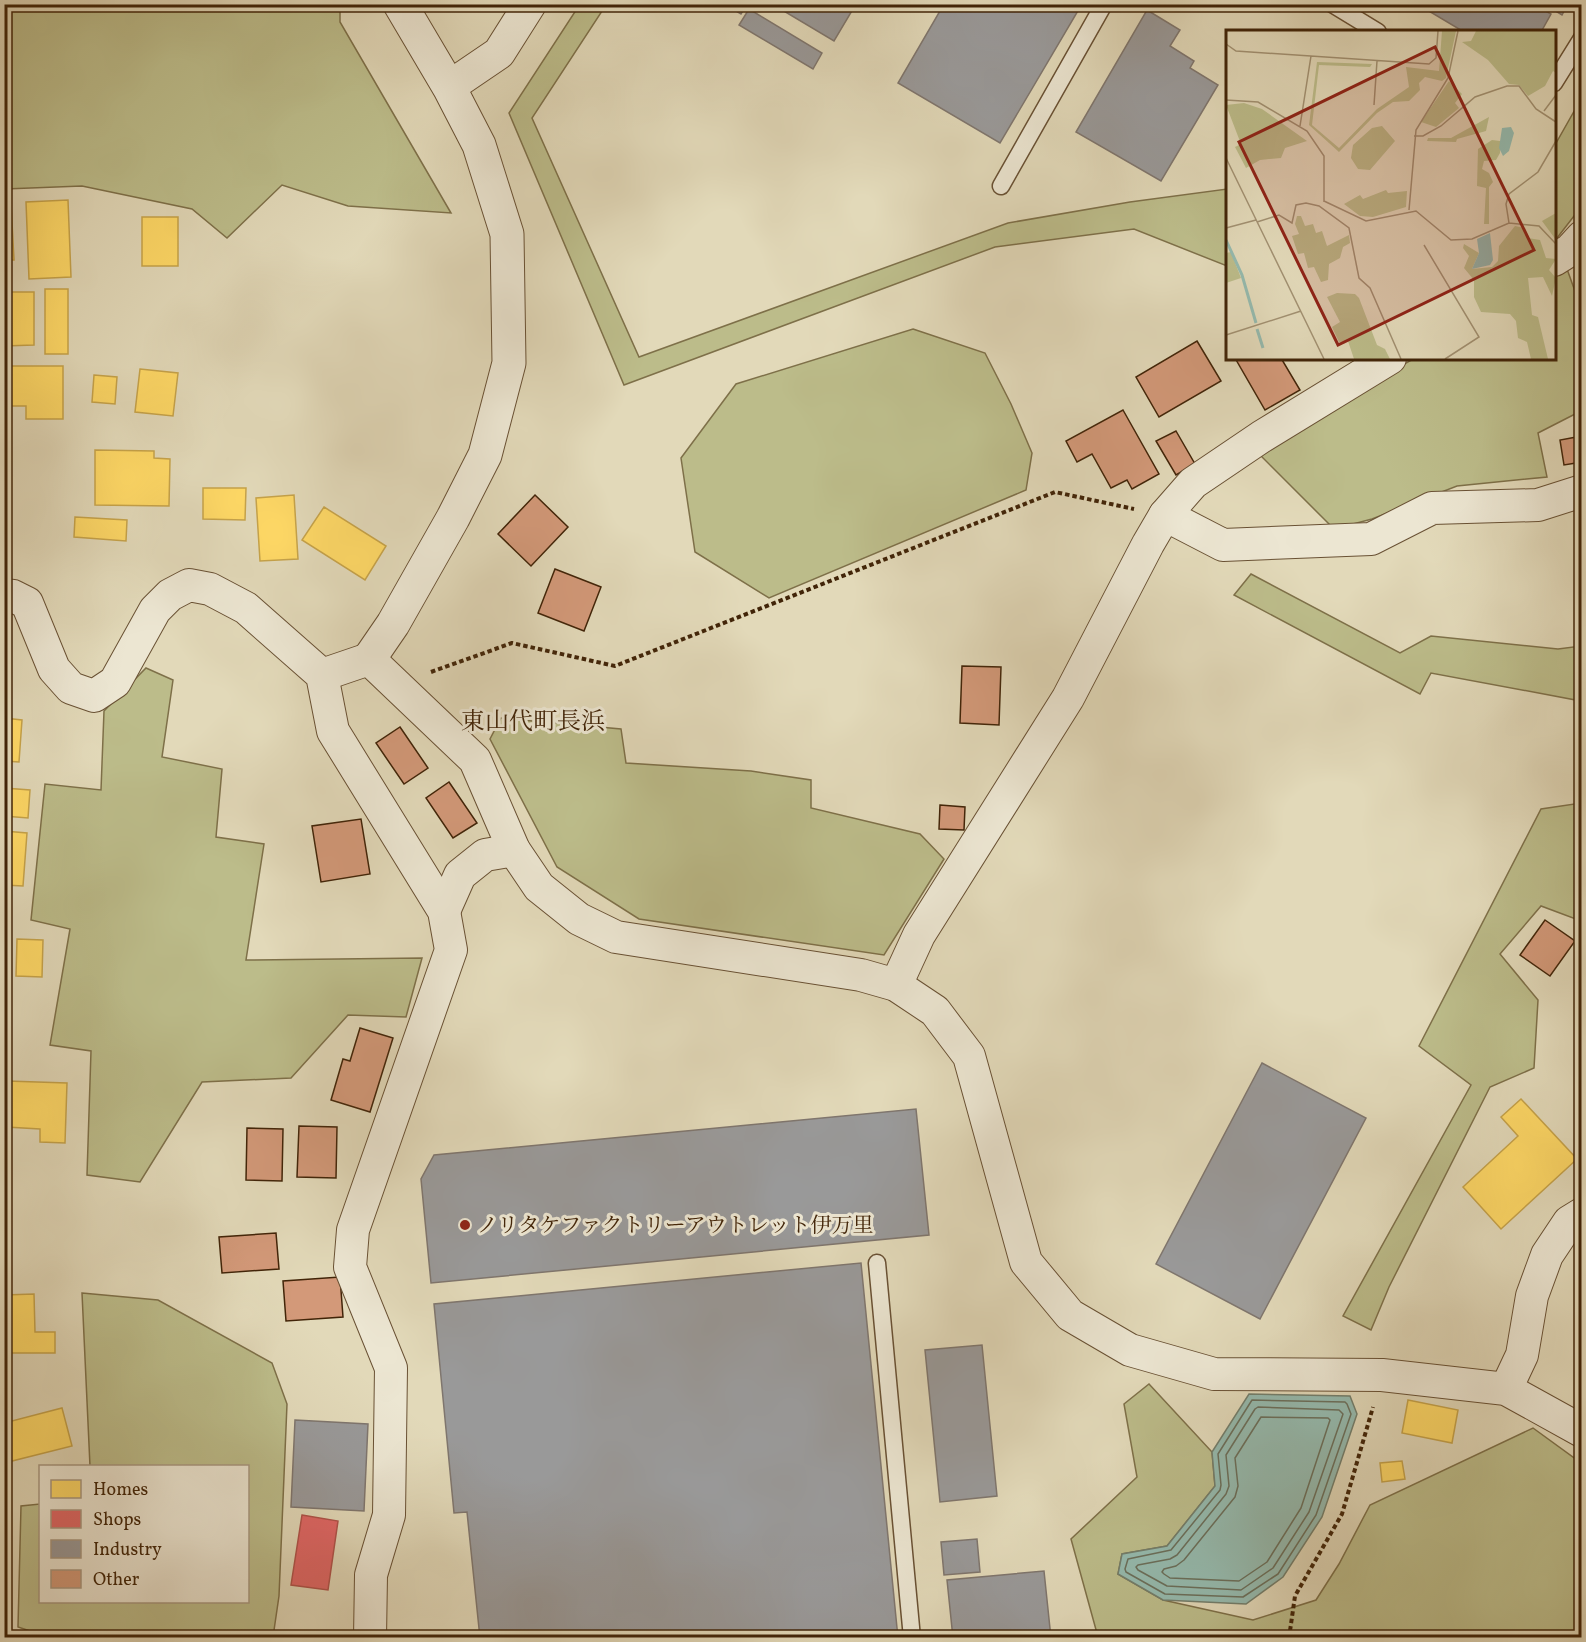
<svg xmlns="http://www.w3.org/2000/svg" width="1586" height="1642" viewBox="0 0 1586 1642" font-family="Vollkorn,'Noto Serif JP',serif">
	<rect width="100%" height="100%" fill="#e2d9b9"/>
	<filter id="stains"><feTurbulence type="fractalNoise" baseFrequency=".00333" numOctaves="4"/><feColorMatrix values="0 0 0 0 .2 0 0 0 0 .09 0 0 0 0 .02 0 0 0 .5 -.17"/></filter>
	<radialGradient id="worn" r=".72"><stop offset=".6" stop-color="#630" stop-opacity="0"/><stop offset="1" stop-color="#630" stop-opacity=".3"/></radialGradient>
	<g fill="#bcbc8a" stroke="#7e7049" stroke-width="1.5">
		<path d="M 580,4 L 606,5 L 532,118 L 639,357 L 1008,223 L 1130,202 L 1227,189 L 1227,266 L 1134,229 L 995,247 L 624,385 L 509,113 Z"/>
		<path d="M 10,5 L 340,5 L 340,22 L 451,213 L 348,206 L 282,185 L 227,238 L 192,209 L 82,186 L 5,189 L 4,21 L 9,22 Z"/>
		<path d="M 1581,99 L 1581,207 L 1557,238 L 1555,238 L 1555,145 Z"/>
		<path d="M 1567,269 L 1581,308 L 1581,411 L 1538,433 L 1547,477 L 1457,486 L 1372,519 L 1334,529 L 1255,450 L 1413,359 L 1554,358 L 1555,277 Z"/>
		<path d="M 913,329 L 985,353 L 1011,404 L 1032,453 L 1026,490 L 769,598 L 695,552 L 681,458 L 736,384 Z"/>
		<path d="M 1251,574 L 1400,653 L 1431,636 L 1558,649 L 1581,646 L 1581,701 L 1431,673 L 1420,694 L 1234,595 Z"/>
		<path d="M 146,668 L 173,680 L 162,757 L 222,769 L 216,837 L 264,844 L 246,960 L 422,958 L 406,1017 L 348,1015 L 291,1078 L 202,1082 L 140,1182 L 87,1175 L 91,1051 L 50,1045 L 70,929 L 31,920 L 45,784 L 101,790 L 104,711 Z"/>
		<path d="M 501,718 L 621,729 L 626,763 L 751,771 L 811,780 L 811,808 L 920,834 L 944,859 L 884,955 L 639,919 L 557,867 L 490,739 Z"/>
		<path d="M 1581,803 L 1581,921 L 1541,906 L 1500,954 L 1538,1000 L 1534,1068 L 1490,1087 L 1389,1287 L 1371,1330 L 1343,1316 L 1471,1085 L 1419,1046 L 1541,809 Z"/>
		<path d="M 82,1293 L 158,1300 L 272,1363 L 287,1404 L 279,1596 L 273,1637 L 51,1638 L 18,1627 L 21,1506 L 40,1504 L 40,1602 L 248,1602 L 248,1466 L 90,1466 Z"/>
		<path d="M 1149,1384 L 1212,1452 L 1215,1486 L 1167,1546 L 1122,1554 L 1118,1574 L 1163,1600 L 1253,1620 L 1316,1600 L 1339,1564 L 1370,1505 L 1533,1428 L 1581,1463 L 1581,1637 L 1098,1637 L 1071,1539 L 1137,1477 L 1124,1404 Z"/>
	</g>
	<path fill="#95baae" stroke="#737e6c" stroke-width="1.5" d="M 1249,1394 L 1350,1396 L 1357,1414 L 1322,1517 L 1283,1577 L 1246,1604 L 1163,1600 L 1118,1574 L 1122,1554 L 1167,1546 L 1215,1486 L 1212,1452 Z"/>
	<g fill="#ffd966" stroke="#c6a34a" stroke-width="1.5">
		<path d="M 68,200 L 71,277 L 29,279 L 26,202 Z"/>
		<path d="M 4,204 L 11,204 L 14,260 L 4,260 Z"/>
		<rect x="142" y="217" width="36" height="49"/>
		<rect x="45" y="289" width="23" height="65"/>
		<path d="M 4,292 L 34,292 L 34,345 L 4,346 Z"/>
		<path d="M 4,366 L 63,366 L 63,419 L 26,419 L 26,406 L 4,406 Z"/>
		<path d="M 140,369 L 178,373 L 173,416 L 135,412 Z"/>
		<path d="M 94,375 L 117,377 L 115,404 L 92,402 Z"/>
		<path d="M 95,450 L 154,451 L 154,458 L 170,459 L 169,506 L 95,505 Z"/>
		<path d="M 203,488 L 246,488 L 245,520 L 203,519 Z"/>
		<path d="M 294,495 L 298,559 L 260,561 L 256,498 Z"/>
		<path d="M 324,507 L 386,546 L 365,580 L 302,540 Z"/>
		<path d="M 75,517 L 127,520 L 126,541 L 74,537 Z"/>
		<path d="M 4,718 L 22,720 L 19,762 L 4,761 Z"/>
		<path d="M 4,788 L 30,790 L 28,818 L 4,816 Z"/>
		<path d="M 4,831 L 27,833 L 23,886 L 4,885 Z"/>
		<path d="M 17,939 L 43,940 L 42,977 L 16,976 Z"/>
		<path d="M 7,1081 L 67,1083 L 65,1143 L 40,1142 L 40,1129 L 6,1127 Z"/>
		<path d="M 1521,1099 L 1577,1159 L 1501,1229 L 1463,1187 L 1518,1136 L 1501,1117 Z"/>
		<path d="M 34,1294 L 35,1332 L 55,1332 L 55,1353 L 4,1353 L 4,1295 Z"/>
		<path d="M 1408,1400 L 1458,1410 L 1452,1443 L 1402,1433 Z"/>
		<path d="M 62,1408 L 72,1446 L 8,1462 L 4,1448 L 4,1423 Z"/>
		<path d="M 1402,1461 L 1405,1479 L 1382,1482 L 1380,1463 Z"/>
	</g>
	<path fill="#e06666" stroke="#b0524a" stroke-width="1.5" d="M 302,1515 L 338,1521 L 328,1590 L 291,1585 Z"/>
	<g fill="#999" stroke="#7f766e" stroke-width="1.5">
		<path d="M 724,4 L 747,4 L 741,14 Z"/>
		<path d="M 772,4 L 856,4 L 834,41 Z"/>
		<path d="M 944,4 L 1082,4 L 1000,143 L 898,83 Z"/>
		<path d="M 1417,4 L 1533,4 L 1551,14 L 1541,32 L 1464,32 Z"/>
		<path d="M 1544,4 L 1568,4 L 1562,15 Z"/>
		<path d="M 749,9 L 822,53 L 813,69 L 739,25 Z"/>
		<path d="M 1147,10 L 1180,30 L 1170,46 L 1194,61 L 1190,68 L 1218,85 L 1161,181 L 1076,132 Z"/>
		<path d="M 1262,1063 L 1366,1118 L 1260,1319 L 1156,1264 Z"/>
		<path d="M 916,1109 L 929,1235 L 431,1283 L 421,1179 L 434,1155 Z"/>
		<path d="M 861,1263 L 898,1638 L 480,1638 L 467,1512 L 454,1513 L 434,1304 Z"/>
		<path d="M 982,1345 L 997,1496 L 940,1502 L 925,1350 Z"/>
		<path d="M 295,1420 L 368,1424 L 364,1511 L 291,1507 Z"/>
		<path d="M 977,1539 L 980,1572 L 944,1575 L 941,1542 Z"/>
		<path d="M 1044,1571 L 1051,1638 L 953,1638 L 947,1580 Z"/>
	</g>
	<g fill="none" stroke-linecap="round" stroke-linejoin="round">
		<g stroke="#6b6f5b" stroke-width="1.5">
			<path d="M 1252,1400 L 1345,1402 L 1347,1404 L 1351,1414 L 1316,1515 L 1278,1574 L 1243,1597 L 1165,1594 L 1126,1572 L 1125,1569 L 1128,1559 L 1171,1550 L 1220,1490 L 1221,1485 L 1218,1454 Z"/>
			<path d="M 1258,1407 L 1339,1410 L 1343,1414 L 1309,1512 L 1273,1568 L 1241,1590 L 1167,1586 L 1138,1570 L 1136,1567 L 1138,1565 L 1170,1559 L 1177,1555 L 1226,1494 L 1229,1486 L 1226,1455 L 1255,1409 Z"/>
			<path d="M 1261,1417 L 1328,1418 L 1330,1420 L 1301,1508 L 1267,1562 L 1239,1581 L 1170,1578 L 1164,1574 L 1162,1572 L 1164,1569 L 1176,1566 L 1184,1560 L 1235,1497 L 1238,1486 L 1235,1458 Z"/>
		</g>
	</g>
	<g fill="#d39979" stroke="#412408" stroke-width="1.5">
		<path d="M 1197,341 L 1221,381 L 1159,417 L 1136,377 Z"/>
		<path d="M 1235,358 L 1281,358 L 1300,390 L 1265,410 Z"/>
		<path d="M 1123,410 L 1159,474 L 1132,489 L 1127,480 L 1111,488 L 1092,454 L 1077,462 L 1066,441 Z"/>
		<path d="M 1176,431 L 1195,464 L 1176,475 L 1156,441 Z"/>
		<path d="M 1582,436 L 1582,462 L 1564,465 L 1560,440 Z"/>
		<path d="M 535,495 L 568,527 L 531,566 L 498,534 Z"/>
		<path d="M 555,569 L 601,587 L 584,631 L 538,613 Z"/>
		<path d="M 962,666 L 1001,667 L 999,725 L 960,723 Z"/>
		<path d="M 400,727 L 428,768 L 404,784 L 376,743 Z"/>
		<path d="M 449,782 L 477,823 L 453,838 L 426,798 Z"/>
		<path d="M 940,805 L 965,807 L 964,830 L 939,829 Z"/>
		<path d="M 361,819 L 370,874 L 321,882 L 312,826 Z"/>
		<path d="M 1545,920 L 1575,941 L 1550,976 L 1520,955 Z"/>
		<path d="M 360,1028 L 393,1038 L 370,1112 L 331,1100 L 343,1059 L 350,1061 Z"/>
		<path d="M 299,1126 L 337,1127 L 336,1178 L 297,1177 Z"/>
		<path d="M 247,1128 L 283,1129 L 282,1181 L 246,1180 Z"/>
		<path d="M 276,1233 L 279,1269 L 222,1273 L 219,1237 Z"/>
		<path d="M 340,1277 L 343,1317 L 286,1321 L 283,1281 Z"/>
	</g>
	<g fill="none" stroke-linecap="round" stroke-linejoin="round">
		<defs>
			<g id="service">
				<path d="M 1332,4 L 1378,32"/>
				<path d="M 1554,83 L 1582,38"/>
				<path d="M 1001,186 L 1104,4"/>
				<path d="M 877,1263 L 912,1638"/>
			</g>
			<g id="minor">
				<path d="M 449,87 L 499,53 L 530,4"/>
				<path d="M 1554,260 L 1570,250 L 1582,237"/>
				<path d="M 1165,515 L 1223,545 L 1371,539 L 1432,508 L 1538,505 L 1582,491"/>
				<path d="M 4,595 L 13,596 L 27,603 L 54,669 L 71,688 L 94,696 L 115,682 L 155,610 L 170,595 L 189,585 L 210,589 L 246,608 L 322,675 L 333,731 L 444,911 L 451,950 L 353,1230 L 350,1267 L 391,1368 L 389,1515 L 371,1575 L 370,1638"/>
				<path d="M 322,675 L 369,659 L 475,760 L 514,850 L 539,887 L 579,919 L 616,937 L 861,975 L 896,985 L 935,1011 L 969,1056 L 1026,1262 L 1070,1315 L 1130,1350 L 1214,1374 L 1382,1375 L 1506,1389 L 1582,1431"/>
				<path d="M 444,911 L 460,875 L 485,855 L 514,850"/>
				<path d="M 896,985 L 919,935 L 1068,698 L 1148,544 L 1165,515 L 1193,483 L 1261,437 L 1390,358"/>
				<path d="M 1506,1389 L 1522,1355 L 1532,1296 L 1547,1255 L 1569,1222 L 1582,1214"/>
			</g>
			<path id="tertiary" d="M 369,659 L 393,624 L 453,518 L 485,455 L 509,363 L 507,234 L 479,145 L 449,87 L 400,4"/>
		</defs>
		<use href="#service" stroke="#695134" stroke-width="19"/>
		<use href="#minor" stroke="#695134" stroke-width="34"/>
		<use href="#tertiary" stroke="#695134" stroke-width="35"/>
		<g stroke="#412408" stroke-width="4" stroke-dasharray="4.5 3" stroke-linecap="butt">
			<path d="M 431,672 L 512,643 L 615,666 L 1055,492 L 1134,509"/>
			<path d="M 1289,1638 L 1295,1596 L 1342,1514 L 1373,1407"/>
		</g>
		<use href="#service" stroke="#ece6d2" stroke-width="16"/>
		<use href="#minor" stroke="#ece6d2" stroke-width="32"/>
		<use href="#tertiary" stroke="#ece6d2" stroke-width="33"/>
	</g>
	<circle fill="#8f2418" stroke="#ece6d2" stroke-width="2" cx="465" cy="1225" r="6"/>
	<g text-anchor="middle" stroke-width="6" stroke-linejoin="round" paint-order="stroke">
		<g font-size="21" fill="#412408" stroke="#ece6d2" text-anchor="start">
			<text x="477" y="1232">ノリタケファクトリーアウトレット伊万里</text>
		</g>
		<g font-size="24" fill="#412408" stroke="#ece6d2">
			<text x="533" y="729">東山代町長浜</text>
		</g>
	</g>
	<g transform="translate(1226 30)">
		<rect width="330" height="330" fill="#e2d9b9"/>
		<path d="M 216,1 L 230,1 L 220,48 L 216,51 L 199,47 L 193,53 L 194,60 L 183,71 L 167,72 L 151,83 L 113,122 L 83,95 L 91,32 L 146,34 L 144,37 L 93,35 L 86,95 L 113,118 L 151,79 L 183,57 L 180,37 L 213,41 ZM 250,1 L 330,1 L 330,43 L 327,41 L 319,56 L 302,66 L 293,55 L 283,54 L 262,30 L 236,12 L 245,11 ZM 223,51 L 236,64 L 229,73 L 233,78 L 210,97 L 195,92 ZM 18,73 L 36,79 L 81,111 L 59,118 L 55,128 L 34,130 L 20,138 L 9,117 L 15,114 L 0,75 ZM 263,87 L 260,101 L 231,109 L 230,112 L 201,111 L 202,108 L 225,108 ZM 156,96 L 169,111 L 144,140 L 132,139 L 125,128 L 127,115 L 146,98 ZM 266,110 L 274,111 L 274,123 L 270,130 L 258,131 L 256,139 L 263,143 L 267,152 L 263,157 L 263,194 L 258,194 L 260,158 L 251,156 L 252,119 ZM 160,160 L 162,163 L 181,161 L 180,177 L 147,187 L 134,186 L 118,174 L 134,165 L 137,169 ZM 330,183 L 330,210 L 316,191 ZM 71,186 L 75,186 L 79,196 L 87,194 L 90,203 L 96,201 L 101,216 L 123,205 L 124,213 L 117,217 L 114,228 L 103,234 L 102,250 L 95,252 L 88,237 L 82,238 L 78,223 L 72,224 L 66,206 L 73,204 L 69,194 ZM 289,196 L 298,198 L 302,208 L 314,210 L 320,228 L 330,229 L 323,240 L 330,248 L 326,266 L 317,247 L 302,248 L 306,285 L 312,287 L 322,329 L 305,329 L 301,312 L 292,308 L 290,291 L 284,284 L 255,282 L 248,267 L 248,250 L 238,238 L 243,226 L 237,218 L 238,214 L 253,223 L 246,239 L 266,237 L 272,231 L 273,216 ZM 5,222 L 15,248 L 0,253 L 0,223 ZM 111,263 L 129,264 L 133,268 L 151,315 L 159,319 L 164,329 L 128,329 L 122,311 L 113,312 L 106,297 L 114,292 L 101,267 Z" fill="#bcbc8a"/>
		<path d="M 285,97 L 288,103 L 283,121 L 277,126 L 273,118 L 276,98 ZM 264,203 L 267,230 L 264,235 L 246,239 L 253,223 L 251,209 Z" fill="#95baae"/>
		<path fill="none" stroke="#95baae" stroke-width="3" d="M 0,210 L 16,245 L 30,293M 31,299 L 37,318"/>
		<path fill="none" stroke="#a29172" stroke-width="1.5" d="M 0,14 L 10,21 L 203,34 L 210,28 L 212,1M 0,70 L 32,72 L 81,101 L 98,126 L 98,172M 148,75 L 151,31M 318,81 L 330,65M 74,96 L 85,26M 188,106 L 197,106 L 215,96 L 249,67 L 281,56 L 293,56 L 310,79 L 330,92M 0,128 L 98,329M 98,171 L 140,191 L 190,181 L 225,210 L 246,209 L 283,193 L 313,196 L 330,214M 183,180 L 190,100 L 222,48 L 232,1M 31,192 L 53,185 L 66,193 L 70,175 L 80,173 L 93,176 L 123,198 L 133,248 L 144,258 L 175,329M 283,193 L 280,174 L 283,164 L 312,142 L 330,111M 0,198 L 30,190M 198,215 L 253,307 L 219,329M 0,305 L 75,281"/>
		<path fill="#8f2418" fill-opacity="0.15" stroke="#8f2418" stroke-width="3" d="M 209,17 L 308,220 L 112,315 L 13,112 Z"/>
		<rect width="330" height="330" fill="none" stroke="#412408" stroke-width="3"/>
	</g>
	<rect width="1586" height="1642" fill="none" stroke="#e2d9b9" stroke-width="24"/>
	<rect x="6" y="6" width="1574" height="1630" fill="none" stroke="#412408" stroke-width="3"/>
	<rect x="12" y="12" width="1562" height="1618" fill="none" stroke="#412408" stroke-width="1.5"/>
	<rect x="39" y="1465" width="210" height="138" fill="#ece6d2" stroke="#a89881" stroke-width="1.5"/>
	<rect x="51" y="1480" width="30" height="18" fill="#ffd966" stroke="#a89881" stroke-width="1.5"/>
	<text x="93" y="1495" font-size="18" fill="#412408">Homes</text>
	<rect x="51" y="1510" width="30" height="18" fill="#e06666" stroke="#a89881" stroke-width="1.5"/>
	<text x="93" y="1525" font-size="18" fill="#412408">Shops</text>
	<rect x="51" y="1540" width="30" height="18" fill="#999999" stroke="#a89881" stroke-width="1.5"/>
	<text x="93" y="1555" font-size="18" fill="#412408">Industry</text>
	<rect x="51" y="1570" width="30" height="18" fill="#d39979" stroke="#a89881" stroke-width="1.5"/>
	<text x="93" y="1585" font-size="18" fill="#412408">Other</text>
	<rect width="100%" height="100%" filter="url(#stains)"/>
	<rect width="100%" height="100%" fill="url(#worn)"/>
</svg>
